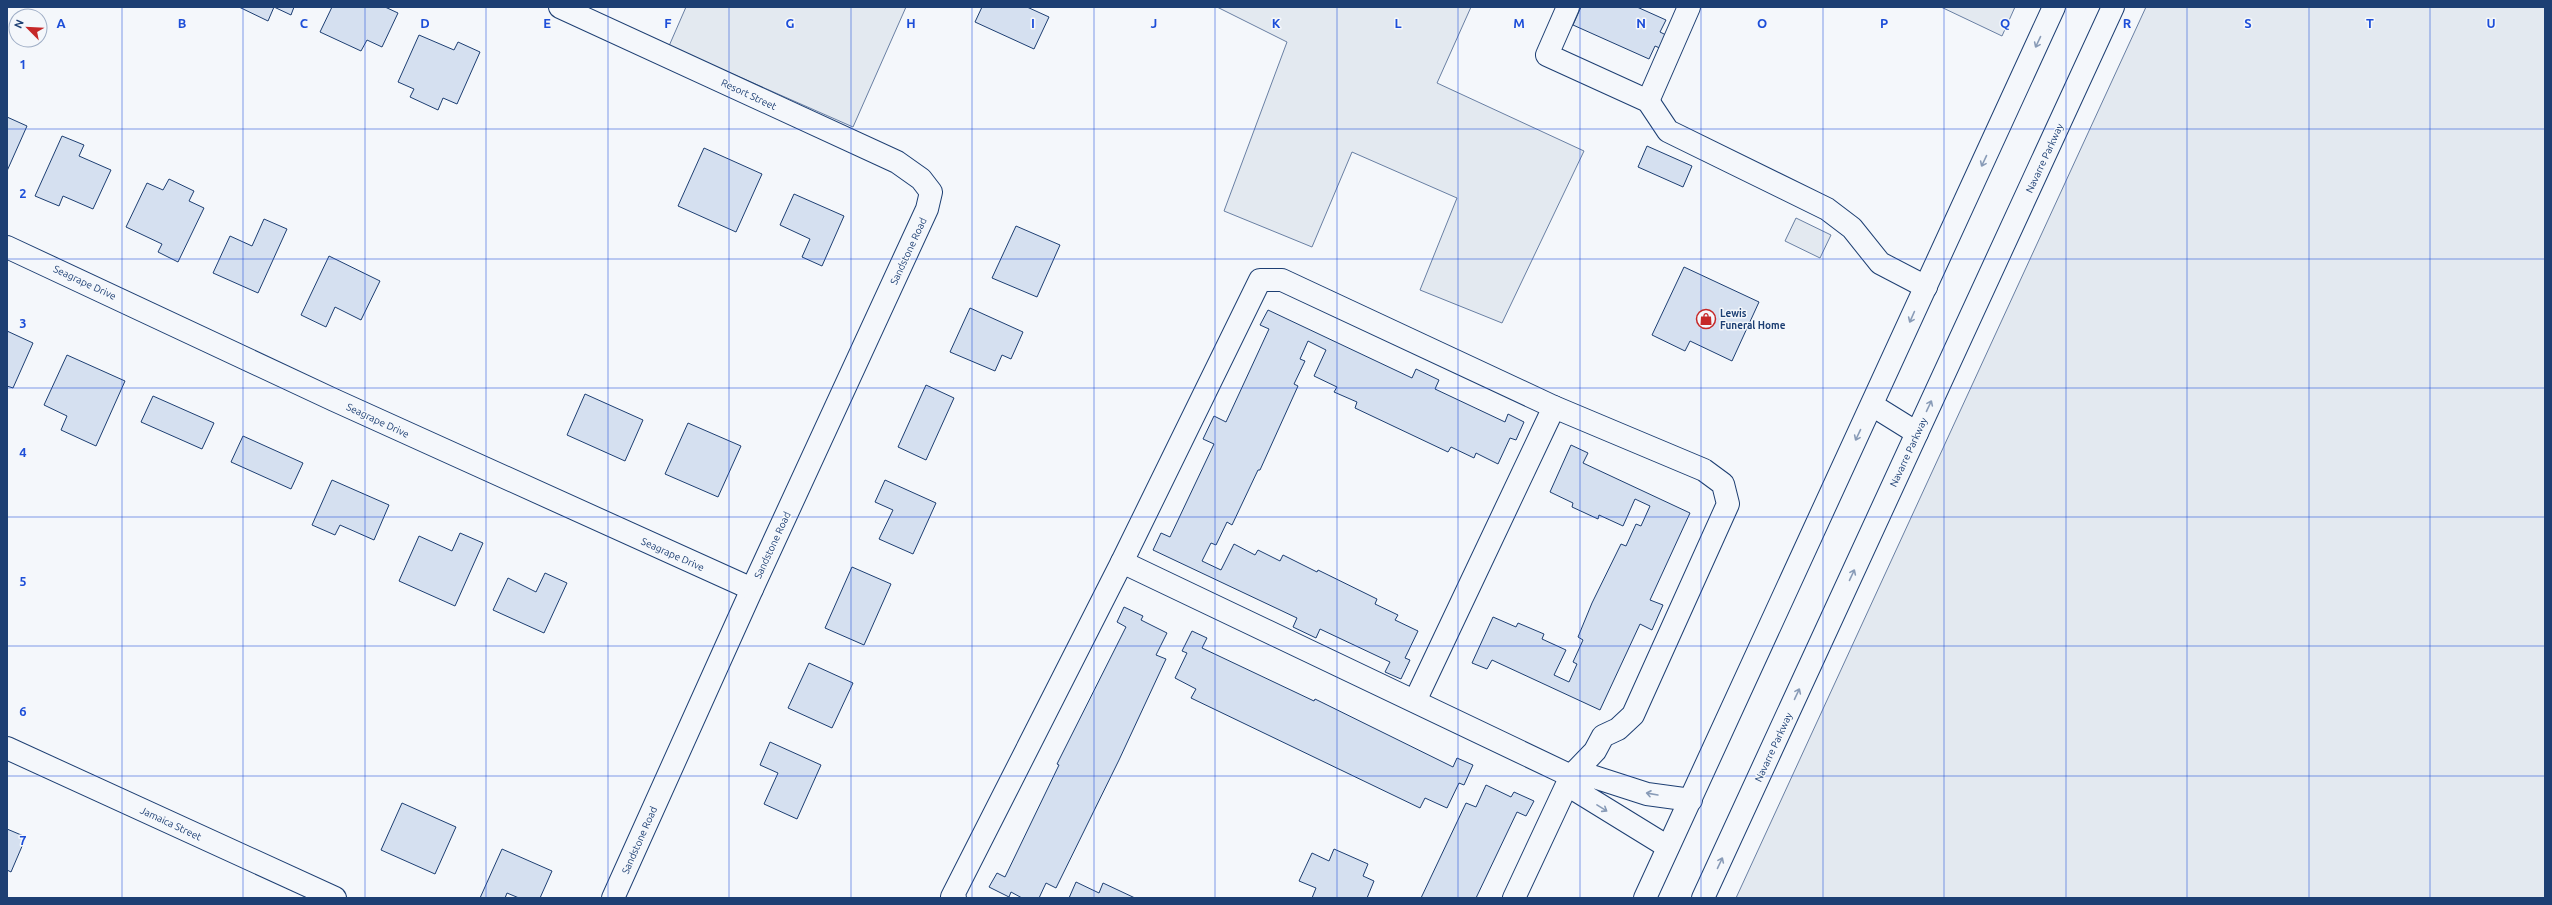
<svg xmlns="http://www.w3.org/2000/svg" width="2552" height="905" viewBox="0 0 2552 905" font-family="Ubuntu,sans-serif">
	<rect width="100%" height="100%" fill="#f4f7fb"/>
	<g fill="#e3e9f0" stroke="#687fa3">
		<path d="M 686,7 L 906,7 L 853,127 L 669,46 Z"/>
		<path d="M 1217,7 L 1471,7 L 1437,83 L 1584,151 L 1502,323 L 1420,290 L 1457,198 L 1352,152 L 1312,247 L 1224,211 L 1287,42 Z"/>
		<path d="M 1941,7 L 2015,7 L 2002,36 Z"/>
		<path d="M 2146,7 L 2545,7 L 2545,898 L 1736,898 Z"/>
		<path d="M 1796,218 L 1831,235 L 1820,258 L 1785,241 Z"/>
	</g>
	<g fill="#d5e0f0" stroke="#1d3f73">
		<path d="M 239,7 L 294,7 L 291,15 L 274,7 L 268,21 Z"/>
		<path d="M 332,7 L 385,7 L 398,13 L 382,47 L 367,40 L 361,51 L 320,32 Z"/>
		<path d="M 982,7 L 1027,7 L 1049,17 L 1034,49 L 975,22 Z"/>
		<path d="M 1581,7 L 1637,7 L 1666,20 L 1660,32 L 1668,36 L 1662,49 L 1655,46 L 1649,59 L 1573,25 Z"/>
		<path d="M 419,35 L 454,50 L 458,42 L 480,52 L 457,104 L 443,98 L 438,110 L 410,97 L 414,89 L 398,82 Z"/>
		<path d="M 7,117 L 27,126 L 7,171 Z"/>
		<path d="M 62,136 L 84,145 L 79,156 L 111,170 L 93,209 L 63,196 L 59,206 L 35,196 Z"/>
		<path d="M 1647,146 L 1692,166 L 1683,187 L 1638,167 Z"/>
		<path d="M 704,148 L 762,174 L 736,232 L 678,206 Z"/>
		<path d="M 169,179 L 194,191 L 189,201 L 204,208 L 178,262 L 158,252 L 162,244 L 126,227 L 147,183 L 163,190 Z"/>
		<path d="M 794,194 L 844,216 L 822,266 L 802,257 L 810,239 L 780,225 Z"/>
		<path d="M 264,219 L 287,229 L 258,293 L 213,273 L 230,236 L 252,246 Z"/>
		<path d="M 1016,226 L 1060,245 L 1037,297 L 992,278 Z"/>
		<path d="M 329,256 L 380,281 L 361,320 L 335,307 L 326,327 L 301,315 Z"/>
		<path d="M 1684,267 L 1759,302 L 1732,361 L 1690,341 L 1685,351 L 1652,335 Z"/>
		<path d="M 970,308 L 1023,332 L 1011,359 L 1002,355 L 995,371 L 950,352 Z"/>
		<path d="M 1268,310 L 1412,378 L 1416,369 L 1439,380 L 1435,389 L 1505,422 L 1508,414 L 1524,422 L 1516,440 L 1510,438 L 1498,464 L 1476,453 L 1474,458 L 1451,447 L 1448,452 L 1355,408 L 1357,402 L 1334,392 L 1337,387 L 1314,376 L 1326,350 L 1308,341 L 1300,359 L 1305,361 L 1294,384 L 1298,386 L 1260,470 L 1258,470 L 1232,525 L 1227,522 L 1216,545 L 1211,543 L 1202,561 L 1221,570 L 1234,544 L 1255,555 L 1258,550 L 1280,561 L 1283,555 L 1317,572 L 1318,570 L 1377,599 L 1375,604 L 1398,615 L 1395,620 L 1418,631 L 1405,658 L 1410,660 L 1401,679 L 1385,672 L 1390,662 L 1320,629 L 1316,638 L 1293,627 L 1297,618 L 1153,550 L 1161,533 L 1170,537 L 1214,444 L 1203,439 L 1214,416 L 1226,422 L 1269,329 L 1260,325 Z"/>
		<path d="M 7,331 L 33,343 L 13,388 L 7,386 Z"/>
		<path d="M 67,355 L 125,381 L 96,446 L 61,430 L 67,416 L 44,405 Z"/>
		<path d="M 926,385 L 954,398 L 926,460 L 898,447 Z"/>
		<path d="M 585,394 L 643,420 L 625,461 L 567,435 Z"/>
		<path d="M 153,396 L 214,423 L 202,449 L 141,422 Z"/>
		<path d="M 688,423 L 741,446 L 718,497 L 665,474 Z"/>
		<path d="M 243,436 L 303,463 L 291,489 L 231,462 Z"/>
		<path d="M 1571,445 L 1588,453 L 1583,463 L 1690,513 L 1650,600 L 1663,605 L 1652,630 L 1640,624 L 1600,710 L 1492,660 L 1487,669 L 1472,663 L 1493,617 L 1516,627 L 1518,623 L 1544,634 L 1542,639 L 1566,650 L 1554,675 L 1569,682 L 1577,664 L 1573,662 L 1583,640 L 1578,637 L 1592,603 L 1621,544 L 1626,546 L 1636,524 L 1641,526 L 1650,506 L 1635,499 L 1623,526 L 1599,515 L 1598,519 L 1572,507 L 1573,503 L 1550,492 Z"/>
		<path d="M 332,480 L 389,505 L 374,540 L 340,525 L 335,535 L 312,525 Z"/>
		<path d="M 885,480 L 936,503 L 913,554 L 879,539 L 893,510 L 875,502 Z"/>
		<path d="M 460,533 L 483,543 L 455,606 L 399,581 L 419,536 L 452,551 Z"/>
		<path d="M 852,567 L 891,584 L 864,645 L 825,628 Z"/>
		<path d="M 545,573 L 567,583 L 544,633 L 493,610 L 508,578 L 536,592 Z"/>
		<path d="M 1124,607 L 1143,616 L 1141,620 L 1167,633 L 1156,655 L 1166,659 L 1119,760 L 1056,888 L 1046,883 L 1039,898 L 1022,898 L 1011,892 L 1009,897 L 989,887 L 997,873 L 1005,877 L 1059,765 L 1057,764 L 1126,627 L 1117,622 Z"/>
		<path d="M 1192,631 L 1207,638 L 1202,648 L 1314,701 L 1315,699 L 1453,767 L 1457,758 L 1473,765 L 1464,785 L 1459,783 L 1447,808 L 1425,798 L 1420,808 L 1191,698 L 1196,689 L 1175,678 L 1187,653 L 1182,651 Z"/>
		<path d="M 809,663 L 853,683 L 832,728 L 788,708 Z"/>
		<path d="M 770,742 L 821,765 L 797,819 L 764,804 L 778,773 L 760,765 Z"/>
		<path d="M 1486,785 L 1511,797 L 1514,792 L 1534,801 L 1526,816 L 1517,812 L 1476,898 L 1421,898 L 1466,803 L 1476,807 Z"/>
		<path d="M 402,803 L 456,827 L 435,874 L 381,850 Z"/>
		<path d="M 7,829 L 26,837 L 11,872 L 7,870 Z"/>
		<path d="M 502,849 L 552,871 L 540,898 L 519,898 L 507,893 L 505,898 L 480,898 Z"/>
		<path d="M 1334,849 L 1368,864 L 1363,876 L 1374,881 L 1367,898 L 1312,898 L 1316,888 L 1299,881 L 1312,853 L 1329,861 Z"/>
		<path d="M 1076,882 L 1099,893 L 1103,883 L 1135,898 L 1069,898 Z"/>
	</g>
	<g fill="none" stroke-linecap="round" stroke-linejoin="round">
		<defs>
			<g id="minor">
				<path d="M 560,7 L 897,162 L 921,179 L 931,192 L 927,209 L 752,589 L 613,898"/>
				<path d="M 1568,7 L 1547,55 L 1648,101 L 1668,131 L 1827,209 L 1852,228 L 1880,263 L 1926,287"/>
				<path d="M 1648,101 L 1689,7"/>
				<path d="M 7,247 L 334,400 L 752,589"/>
				<path d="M 1872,405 L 1917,433"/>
				<path d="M 1122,562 L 1571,776"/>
				<path d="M 7,748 L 335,898"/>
				<path d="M 1668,847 L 1577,791 L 1571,776 L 1585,774 L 1647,794 L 1691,800"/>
				<path d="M 955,898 L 952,897 L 1122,562 L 1260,280 L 1282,280 L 1554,407 L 1415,701"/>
				<path d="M 1514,898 L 1571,776 L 1595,751 L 1603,736 L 1618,729 L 1633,715 L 1728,504 L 1723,484 L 1704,470 L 1554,407"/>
			</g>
			<g id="highway">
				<path d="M 1645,898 L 2054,7"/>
				<path d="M 1703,898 L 2113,7"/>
			</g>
		</defs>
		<use href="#minor" stroke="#1d3f73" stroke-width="24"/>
		<use href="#highway" stroke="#1d3f73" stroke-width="24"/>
		<use href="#minor" stroke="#f4f7fb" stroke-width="22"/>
		<use href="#highway" stroke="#f4f7fb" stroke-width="22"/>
	</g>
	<defs><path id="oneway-shaft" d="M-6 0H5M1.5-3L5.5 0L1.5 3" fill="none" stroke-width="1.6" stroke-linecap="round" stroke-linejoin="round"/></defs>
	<g stroke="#889bb7">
		<use href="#oneway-shaft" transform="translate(2038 42) rotate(115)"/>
		<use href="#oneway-shaft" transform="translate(1984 161) rotate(115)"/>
		<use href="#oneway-shaft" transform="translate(1912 317) rotate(114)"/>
		<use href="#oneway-shaft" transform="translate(1929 406) rotate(-65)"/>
		<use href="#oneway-shaft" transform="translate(1858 435) rotate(115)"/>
		<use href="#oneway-shaft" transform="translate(1852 575) rotate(-65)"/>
		<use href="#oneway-shaft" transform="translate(1797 694) rotate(-65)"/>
		<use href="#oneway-shaft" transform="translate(1652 794) rotate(-170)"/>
		<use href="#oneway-shaft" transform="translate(1602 808) rotate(32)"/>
		<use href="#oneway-shaft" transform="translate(1720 863) rotate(-65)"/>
	</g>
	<path fill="none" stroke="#1d4ed8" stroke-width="1" stroke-opacity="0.55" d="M 122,7 L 122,898M 243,7 L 243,898M 365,7 L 365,898M 486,7 L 486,898M 608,7 L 608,898M 729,7 L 729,898M 851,7 L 851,898M 972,7 L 972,898M 1094,7 L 1094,898M 1215,7 L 1215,898M 1337,7 L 1337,898M 1458,7 L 1458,898M 1580,7 L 1580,898M 1701,7 L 1701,898M 1823,7 L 1823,898M 1944,7 L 1944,898M 2066,7 L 2066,898M 2187,7 L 2187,898M 2309,7 L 2309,898M 2430,7 L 2430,898M 7,129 L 2545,129M 7,259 L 2545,259M 7,388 L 2545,388M 7,517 L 2545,517M 7,646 L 2545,646M 7,776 L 2545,776"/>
	<defs>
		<symbol id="shop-ring" viewBox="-11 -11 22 22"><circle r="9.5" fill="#f4f7fb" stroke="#c62828" stroke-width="1.5"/><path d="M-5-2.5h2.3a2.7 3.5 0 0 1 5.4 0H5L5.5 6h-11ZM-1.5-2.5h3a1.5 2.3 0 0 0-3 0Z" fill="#c62828"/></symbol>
	</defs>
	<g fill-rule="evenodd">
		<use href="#shop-ring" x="1695" y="308" width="22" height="22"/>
	</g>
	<g text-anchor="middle" stroke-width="3" stroke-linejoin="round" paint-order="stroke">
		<g font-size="10" fill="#1d3f73" stroke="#f4f7fb">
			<text transform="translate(749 94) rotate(25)" y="4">Resort Street</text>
			<text transform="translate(2044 158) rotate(-65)" y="4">Navarre Parkway</text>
			<text transform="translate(908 251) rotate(-65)" y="4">Sandstone Road</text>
			<text transform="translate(85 282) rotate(25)" y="4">Seagrape Drive</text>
			<text transform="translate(378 420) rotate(25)" y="4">Seagrape Drive</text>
			<text transform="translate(1908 452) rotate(-65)" y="4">Navarre Parkway</text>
			<text transform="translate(772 545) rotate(-65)" y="4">Sandstone Road</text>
			<text transform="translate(673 554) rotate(24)" y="4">Seagrape Drive</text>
			<text transform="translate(1773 747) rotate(-65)" y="4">Navarre Parkway</text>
			<text transform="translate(171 823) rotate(25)" y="4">Jamaica Street</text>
			<text transform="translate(639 840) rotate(-66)" y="4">Sandstone Road</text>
		</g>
		<g font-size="10" font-weight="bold" fill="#1d3f73" stroke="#f4f7fb" text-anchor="start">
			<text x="1720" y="317">Lewis<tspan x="1720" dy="12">Funeral Home</tspan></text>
		</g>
	</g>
	<g font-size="13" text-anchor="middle" font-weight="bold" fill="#1d4ed8" stroke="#f4f7fb" stroke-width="3" stroke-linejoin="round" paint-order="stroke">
		<text x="61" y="28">A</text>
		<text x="182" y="28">B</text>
		<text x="304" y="28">C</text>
		<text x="425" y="28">D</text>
		<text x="547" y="28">E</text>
		<text x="668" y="28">F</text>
		<text x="790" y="28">G</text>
		<text x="911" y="28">H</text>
		<text x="1033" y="28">I</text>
		<text x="1154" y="28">J</text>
		<text x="1276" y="28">K</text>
		<text x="1398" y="28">L</text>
		<text x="1519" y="28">M</text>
		<text x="1641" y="28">N</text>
		<text x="1762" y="28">O</text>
		<text x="1884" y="28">P</text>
		<text x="2005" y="28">Q</text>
		<text x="2127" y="28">R</text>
		<text x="2248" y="28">S</text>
		<text x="2370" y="28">T</text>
		<text x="2491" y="28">U</text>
		<text x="23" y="69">1</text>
		<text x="23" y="198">2</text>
		<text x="23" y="328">3</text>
		<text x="23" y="457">4</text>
		<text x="23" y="586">5</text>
		<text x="23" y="716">6</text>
		<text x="23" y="845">7</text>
	</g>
	<rect width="2552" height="905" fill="none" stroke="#1d3f73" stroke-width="16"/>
	<g transform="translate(28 28) rotate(294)"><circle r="19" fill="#f4f7fb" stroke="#9eadc5"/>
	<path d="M0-3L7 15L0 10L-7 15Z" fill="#c62828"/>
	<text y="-6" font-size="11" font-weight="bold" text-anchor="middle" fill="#1d3f73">N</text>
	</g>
</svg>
